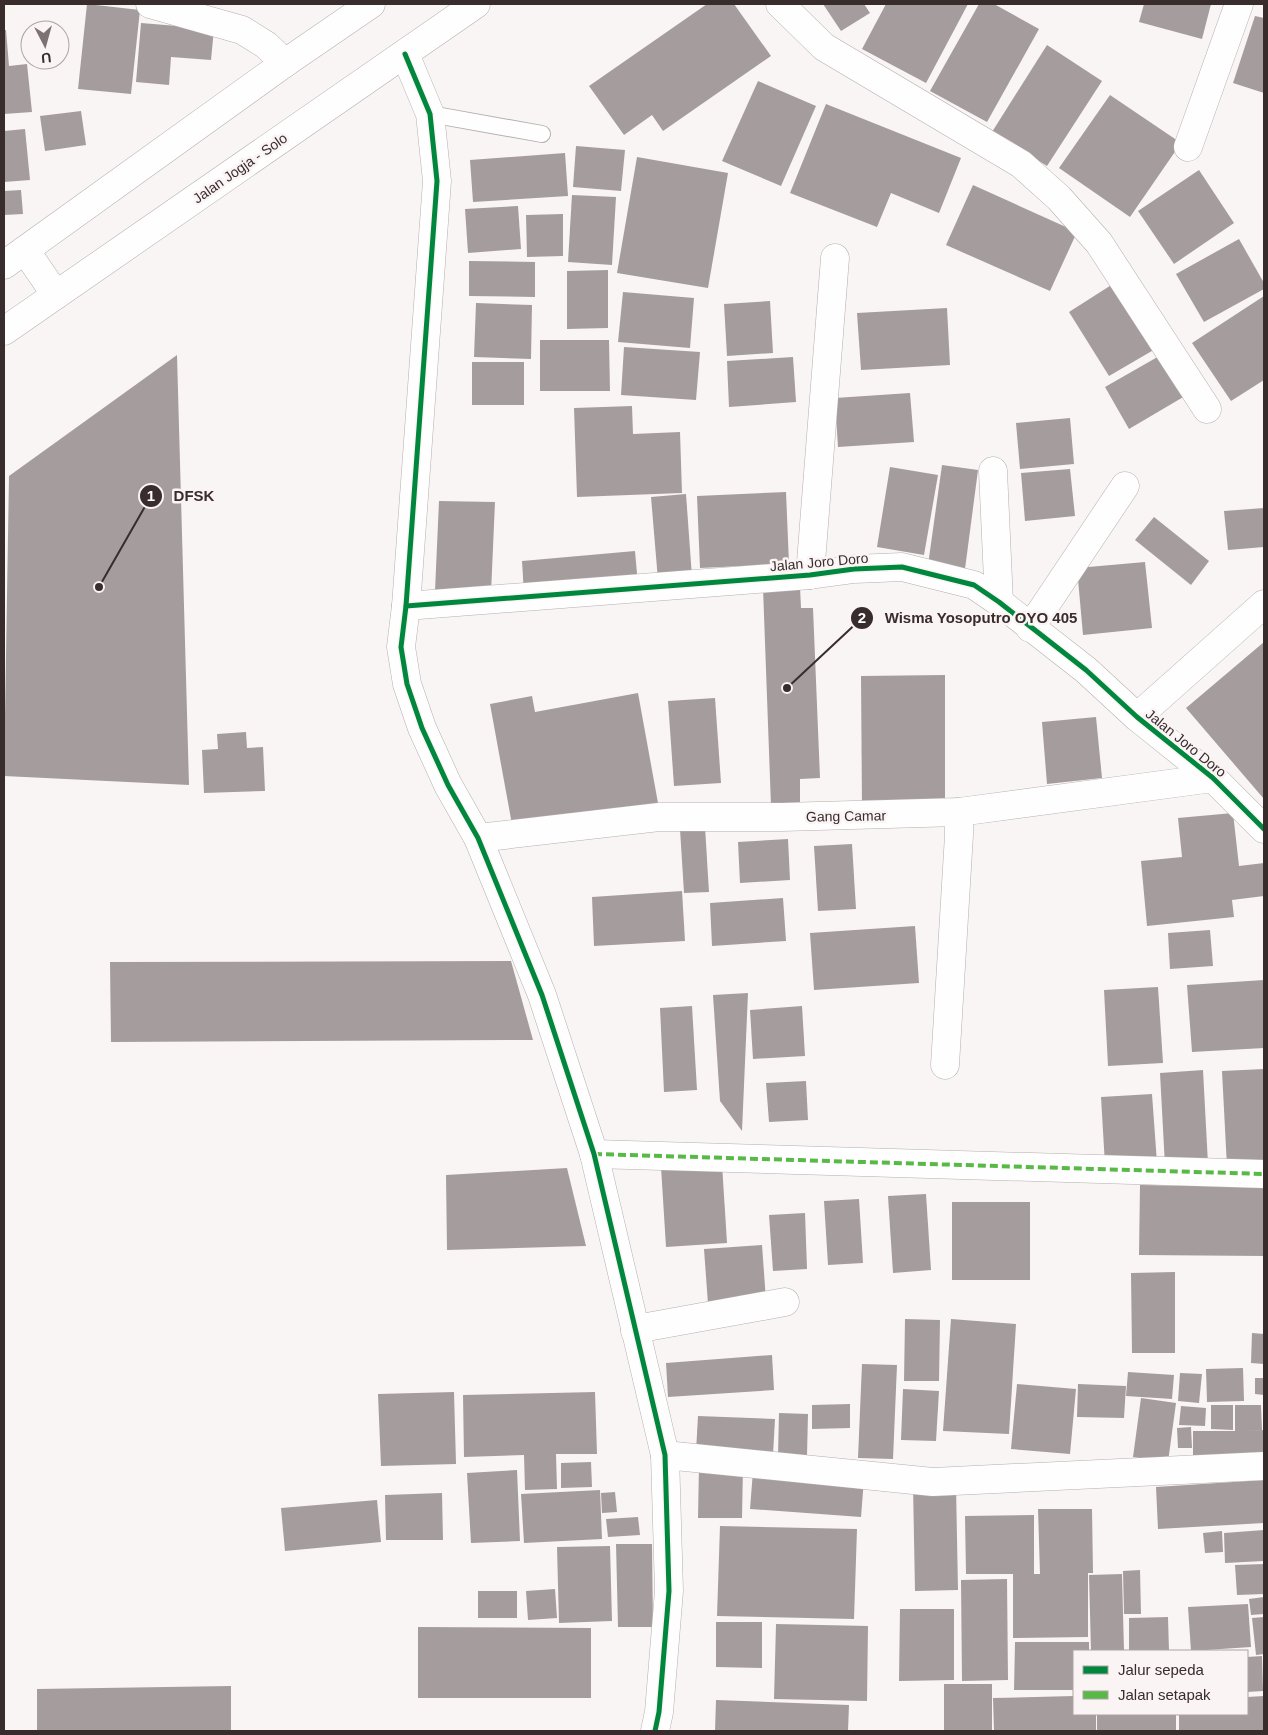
<svg xmlns="http://www.w3.org/2000/svg" width="1268" height="1735" viewBox="0 0 1268 1735" font-family="Arial,sans-serif">
	<rect width="100%" height="100%" fill="#faf5f5"/>
	<g fill="#a59c9e">
		<path d="M 87,4 L 140,10 L 131,94 L 78,89 Z"/>
		<path d="M 707,4 L 734,4 L 771,56 L 663,131 L 652,115 L 624,135 L 589,86 Z"/>
		<path d="M 823,4 L 864,4 L 870,13 L 841,31 Z"/>
		<path d="M 886,4 L 968,4 L 926,83 L 862,49 Z"/>
		<path d="M 979,4 L 994,4 L 1039,29 L 987,122 L 930,91 Z"/>
		<path d="M 1144,4 L 1211,4 L 1202,39 L 1139,22 Z"/>
		<path d="M 1255,16 L 1264,18 L 1264,93 L 1233,83 Z"/>
		<path d="M 141,23 L 214,29 L 211,60 L 171,57 L 169,85 L 136,82 Z"/>
		<path d="M 4,30 L 6,30 L 9,66 L 27,64 L 32,112 L 4,114 Z"/>
		<path d="M 1047,45 L 1102,81 L 1047,166 L 992,132 Z"/>
		<path d="M 758,81 L 816,106 L 781,186 L 722,161 Z"/>
		<path d="M 1110,95 L 1181,143 L 1130,217 L 1059,168 Z"/>
		<path d="M 826,104 L 961,158 L 939,213 L 891,193 L 877,227 L 790,193 Z"/>
		<path d="M 81,111 L 86,145 L 45,151 L 40,116 Z"/>
		<path d="M 25,129 L 30,180 L 4,182 L 4,131 Z"/>
		<path d="M 576,146 L 625,150 L 621,191 L 573,187 Z"/>
		<path d="M 565,153 L 568,196 L 473,202 L 470,160 Z"/>
		<path d="M 637,157 L 728,173 L 708,288 L 617,273 Z"/>
		<path d="M 1199,170 L 1234,223 L 1174,264 L 1138,211 Z"/>
		<path d="M 973,185 L 1077,232 L 1050,291 L 946,245 Z"/>
		<path d="M 21,190 L 23,214 L 4,215 L 4,191 Z"/>
		<path d="M 572,195 L 616,197 L 612,265 L 568,262 Z"/>
		<path d="M 518,206 L 521,249 L 468,253 L 465,209 Z"/>
		<path d="M 563,214 L 563,256 L 527,257 L 526,215 Z"/>
		<path d="M 1239,239 L 1264,283 L 1264,289 L 1204,322 L 1176,274 Z"/>
		<path d="M 469,261 L 535,262 L 535,297 L 469,296 Z"/>
		<path d="M 608,270 L 608,328 L 567,329 L 567,271 Z"/>
		<path d="M 1116,282 L 1157,348 L 1109,376 L 1069,312 Z"/>
		<path d="M 623,292 L 694,298 L 690,348 L 618,342 Z"/>
		<path d="M 1264,296 L 1264,380 L 1231,401 L 1192,343 Z"/>
		<path d="M 770,301 L 773,353 L 727,356 L 724,304 Z"/>
		<path d="M 476,303 L 532,305 L 531,359 L 474,357 Z"/>
		<path d="M 947,308 L 950,365 L 861,370 L 857,313 Z"/>
		<path d="M 540,340 L 609,340 L 610,391 L 540,391 Z"/>
		<path d="M 624,347 L 700,352 L 696,400 L 621,395 Z"/>
		<path d="M 177,355 L 189,785 L 4,776 L 9,476 Z"/>
		<path d="M 1161,355 L 1185,396 L 1129,429 L 1105,387 Z"/>
		<path d="M 793,357 L 796,402 L 729,407 L 727,361 Z"/>
		<rect x="472" y="362" width="52" height="43"/>
		<path d="M 910,393 L 914,442 L 838,447 L 835,398 Z"/>
		<path d="M 632,406 L 633,434 L 680,432 L 682,493 L 577,497 L 574,408 Z"/>
		<path d="M 1070,418 L 1074,464 L 1020,469 L 1016,423 Z"/>
		<path d="M 942,465 L 978,470 L 965,569 L 928,565 Z"/>
		<path d="M 890,467 L 938,475 L 924,555 L 877,547 Z"/>
		<path d="M 1070,469 L 1075,516 L 1025,521 L 1021,473 Z"/>
		<path d="M 786,492 L 789,564 L 700,568 L 697,496 Z"/>
		<path d="M 686,494 L 692,577 L 658,580 L 651,497 Z"/>
		<path d="M 439,501 L 495,502 L 491,593 L 435,591 Z"/>
		<path d="M 1264,508 L 1264,547 L 1228,550 L 1224,511 Z"/>
		<path d="M 1154,517 L 1209,561 L 1191,585 L 1135,540 Z"/>
		<path d="M 635,551 L 638,585 L 524,594 L 522,561 Z"/>
		<path d="M 1145,562 L 1152,628 L 1083,635 L 1077,568 Z"/>
		<path d="M 800,587 L 801,608 L 813,608 L 820,778 L 800,779 L 800,805 L 771,806 L 763,588 Z"/>
		<path d="M 1264,642 L 1264,799 L 1186,708 Z"/>
		<path d="M 945,675 L 945,808 L 862,808 L 861,676 Z"/>
		<path d="M 638,693 L 658,803 L 513,830 L 490,704 L 532,696 L 535,712 Z"/>
		<path d="M 715,698 L 721,783 L 674,786 L 668,701 Z"/>
		<path d="M 1096,717 L 1102,778 L 1047,784 L 1042,722 Z"/>
		<path d="M 246,732 L 247,748 L 263,747 L 265,791 L 204,793 L 202,750 L 218,749 L 217,734 Z"/>
		<path d="M 1233,813 L 1239,866 L 1264,863 L 1264,896 L 1232,900 L 1234,917 L 1147,926 L 1141,861 L 1182,857 L 1178,818 Z"/>
		<path d="M 705,827 L 709,892 L 684,893 L 680,829 Z"/>
		<path d="M 788,839 L 790,880 L 740,883 L 738,842 Z"/>
		<path d="M 852,844 L 856,909 L 818,911 L 814,846 Z"/>
		<path d="M 682,891 L 685,941 L 594,946 L 592,897 Z"/>
		<path d="M 783,898 L 786,941 L 712,946 L 710,903 Z"/>
		<path d="M 915,926 L 919,983 L 814,990 L 810,933 Z"/>
		<path d="M 1210,930 L 1213,966 L 1170,969 L 1168,933 Z"/>
		<path d="M 511,961 L 533,1040 L 111,1042 L 110,962 Z"/>
		<path d="M 1264,980 L 1264,1048 L 1192,1052 L 1187,985 Z"/>
		<path d="M 1158,987 L 1163,1063 L 1108,1066 L 1104,990 Z"/>
		<path d="M 748,993 L 742,1131 L 720,1101 L 713,995 Z"/>
		<path d="M 692,1006 L 697,1090 L 664,1092 L 660,1008 Z"/>
		<path d="M 802,1006 L 805,1056 L 753,1059 L 750,1010 Z"/>
		<path d="M 1264,1069 L 1264,1165 L 1227,1167 L 1222,1071 Z"/>
		<path d="M 1203,1070 L 1208,1164 L 1165,1166 L 1160,1073 Z"/>
		<path d="M 806,1081 L 808,1120 L 769,1122 L 766,1083 Z"/>
		<path d="M 1152,1094 L 1157,1163 L 1105,1165 L 1101,1097 Z"/>
		<path d="M 722,1164 L 727,1243 L 666,1247 L 661,1167 Z"/>
		<path d="M 567,1168 L 586,1246 L 447,1250 L 446,1175 Z"/>
		<path d="M 1140,1185 L 1264,1187 L 1264,1256 L 1139,1255 Z"/>
		<path d="M 926,1194 L 931,1270 L 893,1273 L 888,1196 Z"/>
		<path d="M 859,1199 L 863,1263 L 828,1265 L 824,1201 Z"/>
		<rect x="952" y="1202" width="78" height="78"/>
		<path d="M 805,1213 L 807,1269 L 773,1271 L 769,1215 Z"/>
		<path d="M 762,1245 L 766,1300 L 708,1304 L 704,1249 Z"/>
		<path d="M 1175,1272 L 1175,1353 L 1132,1353 L 1131,1273 Z"/>
		<path d="M 905,1319 L 940,1320 L 939,1381 L 904,1381 Z"/>
		<path d="M 951,1319 L 1016,1324 L 1009,1434 L 943,1431 Z"/>
		<path d="M 1252,1333 L 1264,1334 L 1264,1364 L 1251,1363 Z"/>
		<path d="M 772,1355 L 774,1390 L 668,1397 L 666,1363 Z"/>
		<path d="M 862,1364 L 897,1365 L 893,1459 L 858,1458 Z"/>
		<path d="M 1243,1368 L 1244,1401 L 1207,1402 L 1206,1369 Z"/>
		<path d="M 1128,1372 L 1174,1375 L 1172,1399 L 1126,1396 Z"/>
		<path d="M 1180,1373 L 1202,1374 L 1199,1403 L 1178,1401 Z"/>
		<path d="M 1255,1378 L 1264,1378 L 1264,1395 L 1255,1394 Z"/>
		<path d="M 1017,1384 L 1076,1389 L 1070,1454 L 1011,1449 Z"/>
		<path d="M 1078,1384 L 1126,1386 L 1124,1418 L 1077,1417 Z"/>
		<path d="M 903,1389 L 939,1391 L 936,1441 L 901,1440 Z"/>
		<path d="M 454,1392 L 456,1464 L 381,1466 L 378,1394 Z"/>
		<path d="M 595,1392 L 597,1454 L 556,1454 L 557,1489 L 525,1490 L 524,1455 L 464,1457 L 463,1395 Z"/>
		<path d="M 1141,1398 L 1176,1403 L 1168,1462 L 1133,1457 Z"/>
		<path d="M 850,1404 L 850,1428 L 812,1429 L 812,1405 Z"/>
		<path d="M 1211,1405 L 1233,1405 L 1233,1430 L 1211,1429 Z"/>
		<path d="M 1235,1405 L 1261,1405 L 1262,1430 L 1242,1431 L 1264,1430 L 1264,1464 L 1193,1464 L 1193,1431 L 1235,1431 Z"/>
		<path d="M 1181,1406 L 1206,1408 L 1205,1426 L 1179,1425 Z"/>
		<path d="M 779,1413 L 808,1414 L 807,1455 L 778,1455 Z"/>
		<path d="M 698,1416 L 775,1419 L 773,1455 L 696,1451 Z"/>
		<path d="M 1191,1427 L 1192,1448 L 1178,1448 L 1177,1428 Z"/>
		<path d="M 591,1462 L 592,1487 L 561,1488 L 561,1463 Z"/>
		<path d="M 699,1466 L 743,1467 L 742,1518 L 698,1518 Z"/>
		<path d="M 517,1470 L 520,1541 L 471,1543 L 467,1473 Z"/>
		<path d="M 753,1471 L 864,1479 L 861,1517 L 750,1509 Z"/>
		<path d="M 1264,1480 L 1264,1523 L 1158,1529 L 1156,1487 Z"/>
		<path d="M 913,1485 L 956,1485 L 958,1590 L 915,1591 Z"/>
		<path d="M 600,1490 L 602,1539 L 524,1543 L 521,1494 Z"/>
		<path d="M 615,1492 L 617,1512 L 602,1513 L 601,1493 Z"/>
		<path d="M 442,1493 L 443,1540 L 386,1540 L 385,1495 Z"/>
		<path d="M 377,1500 L 381,1542 L 285,1551 L 281,1508 Z"/>
		<path d="M 1038,1509 L 1092,1509 L 1093,1573 L 1088,1573 L 1088,1637 L 1013,1638 L 1013,1574 L 966,1574 L 965,1516 L 1034,1515 L 1034,1574 L 1040,1574 Z"/>
		<path d="M 638,1517 L 640,1535 L 608,1537 L 606,1519 Z"/>
		<path d="M 720,1526 L 857,1529 L 854,1619 L 717,1616 Z"/>
		<path d="M 1264,1530 L 1264,1561 L 1225,1563 L 1224,1533 Z"/>
		<path d="M 1222,1531 L 1223,1552 L 1205,1553 L 1203,1533 Z"/>
		<path d="M 616,1544 L 652,1544 L 653,1627 L 618,1627 Z"/>
		<path d="M 610,1546 L 612,1621 L 559,1623 L 557,1547 Z"/>
		<path d="M 1264,1564 L 1264,1594 L 1237,1595 L 1235,1565 Z"/>
		<path d="M 1140,1570 L 1141,1614 L 1124,1614 L 1123,1571 Z"/>
		<path d="M 1122,1574 L 1124,1651 L 1091,1651 L 1089,1575 Z"/>
		<path d="M 1007,1579 L 1008,1680 L 962,1681 L 961,1580 Z"/>
		<path d="M 555,1589 L 557,1618 L 528,1620 L 526,1591 Z"/>
		<rect x="478" y="1591" width="39" height="27"/>
		<path d="M 1264,1597 L 1264,1614 L 1251,1615 L 1249,1599 Z"/>
		<path d="M 1248,1604 L 1251,1647 L 1191,1651 L 1188,1607 Z"/>
		<path d="M 900,1609 L 954,1609 L 954,1680 L 899,1681 Z"/>
		<path d="M 1168,1617 L 1169,1651 L 1129,1651 L 1129,1618 Z"/>
		<path d="M 1264,1617 L 1264,1654 L 1256,1655 L 1252,1618 Z"/>
		<path d="M 716,1622 L 762,1622 L 762,1668 L 716,1667 Z"/>
		<path d="M 776,1624 L 868,1626 L 867,1701 L 774,1699 Z"/>
		<path d="M 418,1627 L 591,1628 L 591,1698 L 418,1698 Z"/>
		<path d="M 1015,1642 L 1089,1642 L 1089,1651 L 1074,1651 L 1074,1690 L 1014,1690 Z"/>
		<path d="M 1262,1656 L 1263,1691 L 1247,1692 L 1247,1657 Z"/>
		<rect x="944" y="1684" width="48" height="47"/>
		<path d="M 231,1686 L 231,1731 L 37,1731 L 37,1689 Z"/>
		<path d="M 1074,1696 L 1074,1714 L 1096,1714 L 1096,1731 L 994,1731 L 993,1698 Z"/>
		<path d="M 1264,1696 L 1264,1731 L 1179,1731 L 1179,1714 L 1247,1714 L 1247,1697 Z"/>
		<path d="M 716,1700 L 849,1705 L 848,1731 L 715,1731 Z"/>
		<rect x="1097" y="1714" width="79" height="17"/>
	</g>
	<g fill="none" stroke-linecap="round" stroke-linejoin="round">
		<defs>
			<path id="lane" d="M 430,114 L 542,134"/>
			<g id="street">
				<path d="M 150,4 L 242,30 L 266,45 L 285,63"/>
				<path d="M 780,4 L 824,47 L 1021,164 L 1059,198 L 1099,243 L 1207,409"/>
				<path d="M 405,54 L 430,114 L 437,181 L 406,606 L 401,647 L 407,684 L 422,728 L 448,785 L 478,838 L 542,995 L 594,1154 L 665,1455 L 669,1591 L 659,1712 L 655,1731"/>
				<path d="M 1188,147 L 1239,4"/>
				<path d="M 993,471 L 999,602"/>
				<path d="M 810,575 L 835,258"/>
				<path d="M 406,606 L 810,575 L 854,569 L 902,567 L 974,585 L 999,602 L 1086,670 L 1137,717 L 1213,778 L 1264,829"/>
				<path d="M 1030,628 L 1125,486"/>
				<path d="M 1137,717 L 1264,604"/>
				<path d="M 478,838 L 659,817 L 782,817 L 959,812 L 1213,778"/>
				<path d="M 945,1065 L 959,835 L 959,812"/>
				<path d="M 594,1154 L 1264,1174"/>
				<path d="M 635,1331 L 647,1327 L 785,1302"/>
				<path d="M 665,1455 L 933,1482 L 1264,1466"/>
			</g>
			<g id="highway">
				<path d="M 25,250 L 56,295"/>
				<path d="M 4,265 L 285,63 L 371,4"/>
				<path d="M 4,331 L 476,4"/>
			</g>
		</defs>
		<use href="#lane" stroke="#b6aeae" stroke-width="18"/>
		<use href="#street" stroke="#b6aeae" stroke-width="29"/>
		<use href="#highway" stroke="#b6aeae" stroke-width="29"/>
		<use href="#lane" stroke="#fefefe" stroke-width="16"/>
		<use href="#street" stroke="#fefefe" stroke-width="28"/>
		<use href="#highway" stroke="#fefefe" stroke-width="28"/>
		<path stroke="#58b947" stroke-width="4" stroke-dasharray="8 4" stroke-linecap="butt" d="M 594,1154 L 1264,1174"/>
		<defs>
			<g id="cycleway">
				<path d="M 405,54 L 430,114 L 437,181 L 406,606 L 401,647 L 407,684 L 422,728 L 448,785 L 478,838 L 542,995 L 594,1154 L 665,1455 L 669,1591 L 659,1712 L 655,1731"/>
				<path d="M 406,606 L 810,575 L 854,569 L 902,567 L 974,585 L 999,602 L 1086,670 L 1137,717 L 1213,778 L 1264,829"/>
			</g>
		</defs>
		<use href="#cycleway" stroke="#fbf4f4" stroke-width="8"/>
		<use href="#cycleway" stroke="#00873e" stroke-width="5"/>
	</g>
	<g text-anchor="middle" stroke-width="5" stroke-linejoin="round" paint-order="stroke">
		<g font-size="14" fill="#392c2d" stroke="#fbf4f4">
			<text transform="translate(240 168) rotate(-35)" y="5">Jalan Jogja - Solo</text>
			<text transform="translate(819 562) rotate(-5)" y="5">Jalan Joro Doro</text>
			<text transform="translate(1186 743) rotate(39)" y="5">Jalan Joro Doro</text>
			<text transform="translate(846 816) rotate(-1)" y="5">Gang Camar</text>
		</g>
	</g>
	<path fill="none" stroke="#392c2d" stroke-width="2" d="M99 587L151 496M787 688L862 618"/>
	<g fill="#392c2d" stroke="#fbf4f4" stroke-width="2">
		<circle cx="99" cy="587" r="5"/>
		<circle cx="787" cy="688" r="5"/>
		<circle cx="151" cy="496" r="12"/>
		<circle cx="862" cy="618" r="12"/>
	</g>
	<g font-size="15" text-anchor="middle" font-weight="bold" fill="#fff">
		<text x="151" y="501">1</text>
		<text x="862" y="623">2</text>
	</g>
	<g font-size="15" text-anchor="middle" font-weight="bold" fill="#392c2d" stroke="#fbf4f4" stroke-width="5" stroke-linejoin="round" paint-order="stroke">
		<text x="194" y="501">DFSK</text>
		<text x="981" y="623">Wisma Yosoputro OYO 405</text>
	</g>
	<rect width="1268" height="1735" fill="none" stroke="#392c2d" stroke-width="10"/>
	<rect x="1073" y="1650" width="175" height="65" fill="#fbf4f4" stroke="#ada4a4"/>
	<rect x="1083" y="1666" width="25" height="8" fill="#00873e" stroke="#ada4a4"/>
	<text x="1118" y="1675" font-size="15" fill="#392c2d">Jalur sepeda</text>
	<rect x="1083" y="1691" width="25" height="8" fill="#58b947" stroke="#ada4a4"/>
	<text x="1118" y="1700" font-size="15" fill="#392c2d">Jalan setapak</text>
	<g transform="translate(45 45) rotate(174)"><circle r="24" fill="#fbf4f4" stroke="#ada4a4"/>
	<path d="M0-4L9 19L0 12L-9 19Z" fill="#7d7273"/>
	<text y="-8" font-size="14" font-weight="bold" text-anchor="middle" fill="#392c2d">U</text>
	</g>
</svg>
